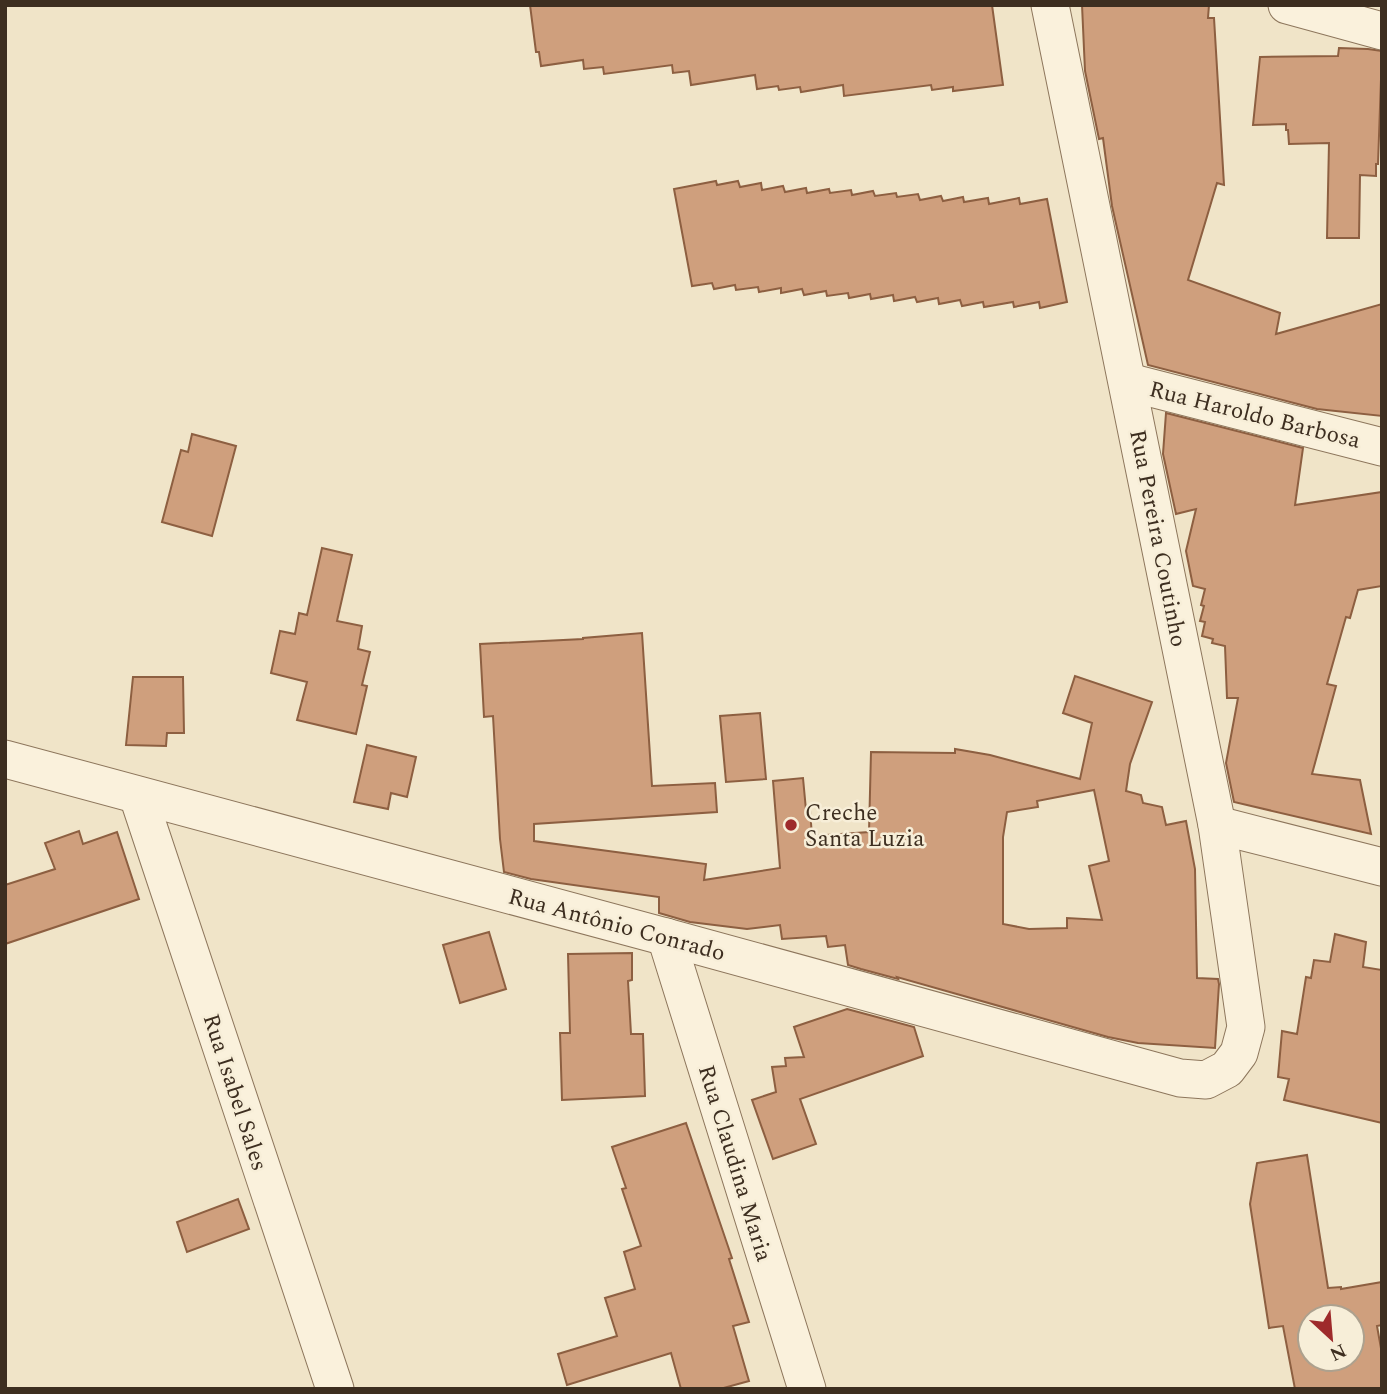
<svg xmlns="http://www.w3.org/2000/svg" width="1387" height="1394" viewBox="0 0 1387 1394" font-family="Spectral,serif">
	<rect width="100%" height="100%" fill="#f0e4c8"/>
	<g fill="#cf9f7d" stroke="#8d5f41" stroke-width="2" fill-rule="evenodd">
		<path d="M 530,5 L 992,5 L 1003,85 L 953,91 L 953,87 L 932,90 L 931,85 L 844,96 L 843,85 L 801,92 L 800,87 L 779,90 L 778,86 L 757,89 L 755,75 L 691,85 L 689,71 L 673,73 L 672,65 L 604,74 L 603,67 L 584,69 L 583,60 L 541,66 L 539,52 L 536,52 Z"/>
		<path d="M 1082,5 L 1209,5 L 1208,18 L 1214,18 L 1224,185 L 1217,183 L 1188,280 L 1280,313 L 1276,334 L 1382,304 L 1382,416 L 1317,409 L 1148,365 L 1112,206 L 1103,138 L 1099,139 L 1085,71 Z"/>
		<path d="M 1339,48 L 1368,49 L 1382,51 L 1378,164 L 1376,164 L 1376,176 L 1360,175 L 1359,238 L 1327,238 L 1329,143 L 1289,144 L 1288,130 L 1286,130 L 1286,124 L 1253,125 L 1260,57 L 1338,56 Z"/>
		<path d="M 716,181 L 717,185 L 738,181 L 740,187 L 761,183 L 762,190 L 783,186 L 785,192 L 806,188 L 807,193 L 829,189 L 830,193 L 851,190 L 852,195 L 873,191 L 875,196 L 896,193 L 897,197 L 918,194 L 920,200 L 941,196 L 943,201 L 963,197 L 964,202 L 988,198 L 989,204 L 1019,198 L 1020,204 L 1047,199 L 1067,302 L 1040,308 L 1039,302 L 1014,307 L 1013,302 L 984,307 L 983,302 L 962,306 L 960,300 L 939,304 L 938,298 L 917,302 L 915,297 L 894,301 L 893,295 L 871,299 L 870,294 L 849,298 L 848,293 L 827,296 L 826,291 L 804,295 L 802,289 L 781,293 L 781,288 L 759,292 L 758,287 L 736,290 L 735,285 L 714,289 L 712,283 L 692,286 L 674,189 Z"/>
		<path d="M 1166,413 L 1303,448 L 1295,505 L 1382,492 L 1382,586 L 1358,590 L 1350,618 L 1346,617 L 1327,684 L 1336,686 L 1312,774 L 1360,780 L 1371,834 L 1234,802 L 1226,763 L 1238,698 L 1227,698 L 1225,646 L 1212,643 L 1213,639 L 1202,636 L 1205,622 L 1200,621 L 1204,606 L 1201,605 L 1205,589 L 1193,586 L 1186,551 L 1196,509 L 1176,514 L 1163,454 Z"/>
		<path d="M 192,434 L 236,446 L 212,536 L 162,522 L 181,450 L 188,452 Z"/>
		<path d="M 322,548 L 352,555 L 337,621 L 362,626 L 358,649 L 370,652 L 362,685 L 367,686 L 356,734 L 297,720 L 307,682 L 271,673 L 280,631 L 295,634 L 299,613 L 307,615 Z"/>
		<path d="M 642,633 L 652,786 L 715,783 L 717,812 L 534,824 L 534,841 L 706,864 L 704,880 L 780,868 L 773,781 L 803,778 L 806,810 L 810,810 L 812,836 L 869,832 L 871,752 L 955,753 L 955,749 L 990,755 L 1080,779 L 1092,723 L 1063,713 L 1075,676 L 1152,702 L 1130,764 L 1126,791 L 1141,795 L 1143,803 L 1162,807 L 1166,825 L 1186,821 L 1195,869 L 1197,978 L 1218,979 L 1219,984 L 1215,1048 L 1138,1043 L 1108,1037 L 897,977 L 898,979 L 861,969 L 848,965 L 845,945 L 828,947 L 826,936 L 782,939 L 780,925 L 747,929 L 690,922 L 659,913 L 659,897 L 531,879 L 504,872 L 500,839 L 493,716 L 484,717 L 480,644 L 583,639 L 583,638 ZM 1094,790 L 1109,861 L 1089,866 L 1102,920 L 1067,918 L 1067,928 L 1029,929 L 1003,924 L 1003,837 L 1007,812 L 1038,807 L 1037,801 Z"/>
		<path d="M 133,677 L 183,677 L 184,733 L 167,733 L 166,746 L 126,745 Z"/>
		<path d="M 760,713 L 766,779 L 726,782 L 720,716 Z"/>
		<path d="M 367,745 L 416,757 L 407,797 L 391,793 L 388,809 L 354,802 Z"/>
		<path d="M 79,831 L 83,844 L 117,832 L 139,899 L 5,944 L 5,885 L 55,869 L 45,843 Z"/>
		<path d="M 489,932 L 506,989 L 460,1003 L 443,945 Z"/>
		<path d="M 1335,934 L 1366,942 L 1363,967 L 1382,970 L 1382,1123 L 1284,1100 L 1289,1079 L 1278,1077 L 1282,1031 L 1297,1034 L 1306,977 L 1311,978 L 1314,960 L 1330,962 Z"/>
		<path d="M 632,953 L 632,980 L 628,981 L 631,1034 L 643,1034 L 645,1096 L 562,1100 L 560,1033 L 570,1033 L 568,954 Z"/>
		<path d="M 847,1009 L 914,1027 L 923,1056 L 800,1099 L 816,1144 L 773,1159 L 752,1100 L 776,1092 L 772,1067 L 786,1066 L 785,1058 L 804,1057 L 794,1027 Z"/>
		<path d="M 686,1123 L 732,1258 L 729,1259 L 749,1322 L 733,1326 L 749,1381 L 720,1389 L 681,1389 L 671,1353 L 567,1385 L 558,1354 L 617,1336 L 605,1298 L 635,1289 L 624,1252 L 641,1246 L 622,1189 L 626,1188 L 612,1147 Z"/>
		<path d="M 1307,1155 L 1328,1288 L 1341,1287 L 1341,1289 L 1382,1282 L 1382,1325 L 1377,1326 L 1382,1354 L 1382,1389 L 1295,1389 L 1283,1326 L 1269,1328 L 1250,1204 L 1257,1163 ZM 1310,1317 L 1352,1317 L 1352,1359 L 1310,1359 Z"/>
		<path d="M 238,1199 L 249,1229 L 187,1252 L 177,1222 Z"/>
	</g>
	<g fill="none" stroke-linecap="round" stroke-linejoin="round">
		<defs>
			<g id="street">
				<path d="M 1287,5 L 1382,31"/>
				<path d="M 1128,382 L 1382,447"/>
				<path d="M 5,759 L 666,937 L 1180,1078 L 1206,1080 L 1227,1069 L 1239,1053 L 1246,1027 L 1217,825 L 1050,5"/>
				<path d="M 138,796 L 335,1389"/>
				<path d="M 1217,825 L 1382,867"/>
				<path d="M 666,937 L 807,1389"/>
			</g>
		</defs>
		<use href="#street" stroke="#8d765c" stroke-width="39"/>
		<use href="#street" stroke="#faf1dc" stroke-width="37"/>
	</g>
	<circle fill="#9e2a2b" stroke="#f7eed8" stroke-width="2.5" cx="791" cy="825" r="7"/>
	<g text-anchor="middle" stroke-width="5" stroke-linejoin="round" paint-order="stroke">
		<g font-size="23" fill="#3d2e20" stroke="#f7eed8">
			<text transform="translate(1255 414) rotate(14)" y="8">Rua Haroldo Barbosa</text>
			<text transform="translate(1159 538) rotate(79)" y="8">Rua Pereira Coutinho</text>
			<text transform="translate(617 924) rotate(15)" y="8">Rua Antônio Conrado</text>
			<text transform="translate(236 1092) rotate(72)" y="8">Rua Isabel Sales</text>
			<text transform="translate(736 1163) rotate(73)" y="8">Rua Claudina Maria</text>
		</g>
		<g font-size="23" fill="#3d2e20" stroke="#f7eed8" text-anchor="start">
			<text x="805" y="820">Creche<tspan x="805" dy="26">Santa Luzia</tspan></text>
		</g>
	</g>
	<rect width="1387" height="1394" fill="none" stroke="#3d2e20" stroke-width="14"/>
	<g transform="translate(1331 1338) rotate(154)"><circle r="33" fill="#f7eed8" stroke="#ada18e" stroke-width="2"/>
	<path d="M0-5L12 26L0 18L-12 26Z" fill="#9e2a2b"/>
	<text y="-10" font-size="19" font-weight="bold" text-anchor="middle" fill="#3d2e20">N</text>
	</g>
</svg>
